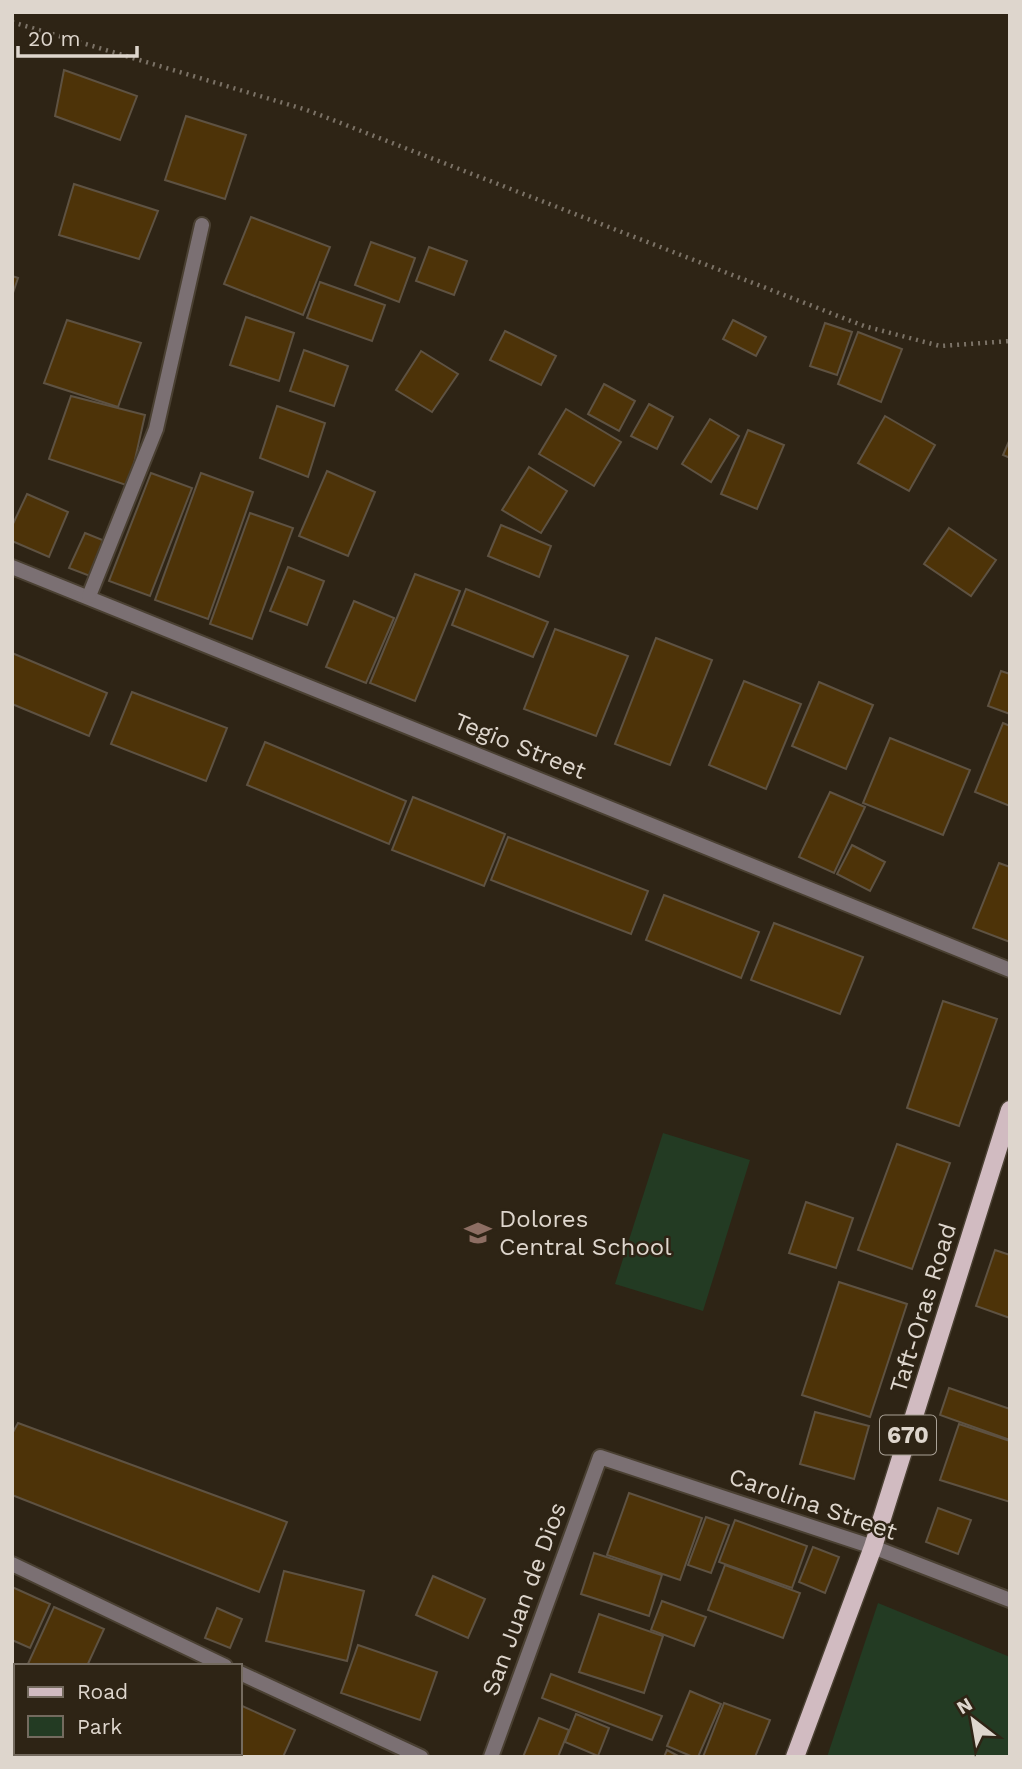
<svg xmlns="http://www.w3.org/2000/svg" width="1022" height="1769" viewBox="0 0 1022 1769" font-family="'Work Sans',sans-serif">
	<rect width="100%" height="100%" fill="#2e2415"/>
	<g fill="#233b23">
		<path d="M 663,1133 L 750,1160 L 703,1311 L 615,1284 Z"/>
		<path d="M 878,1603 L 1010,1657 L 1010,1757 L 827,1757 Z"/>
	</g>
	<g fill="#4d3308" stroke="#5e5242" stroke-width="2">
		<path d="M 64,70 L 137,96 L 120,140 L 55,116 Z"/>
		<path d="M 186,116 L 246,135 L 225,199 L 165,180 Z"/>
		<path d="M 74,184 L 158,211 L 139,259 L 59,235 Z"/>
		<path d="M 251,217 L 330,247 L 303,315 L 224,284 Z"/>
		<path d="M 371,242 L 415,258 L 399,302 L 355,285 Z"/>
		<path d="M 429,247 L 467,261 L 454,295 L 416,281 Z"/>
		<path d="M 12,276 L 18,278 L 12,296 Z"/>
		<path d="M 320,282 L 385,305 L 372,341 L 307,318 Z"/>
		<path d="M 246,317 L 294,333 L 279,381 L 230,365 Z"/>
		<path d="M 67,320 L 141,343 L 118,407 L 44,383 Z"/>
		<path d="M 733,320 L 766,337 L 756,356 L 723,339 Z"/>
		<path d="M 825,323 L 852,332 L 837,375 L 810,366 Z"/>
		<path d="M 505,331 L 556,356 L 541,385 L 490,360 Z"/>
		<path d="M 858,332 L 902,349 L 881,402 L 838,384 Z"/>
		<path d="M 304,350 L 348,366 L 334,406 L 290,391 Z"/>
		<path d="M 421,351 L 458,374 L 432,412 L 396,390 Z"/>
		<path d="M 604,384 L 635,401 L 619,431 L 588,414 Z"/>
		<path d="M 71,396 L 145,415 L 129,486 L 49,459 Z"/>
		<path d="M 649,404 L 673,417 L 657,449 L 631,436 Z"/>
		<path d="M 277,406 L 325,423 L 308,477 L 260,458 Z"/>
		<path d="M 566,409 L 621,442 L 594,486 L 539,454 Z"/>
		<path d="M 885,416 L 935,445 L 909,491 L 858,463 Z"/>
		<path d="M 710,419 L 739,436 L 711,482 L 682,464 Z"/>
		<path d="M 748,430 L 784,445 L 757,509 L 721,494 Z"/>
		<path d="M 1010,439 L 1010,458 L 1003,455 Z"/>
		<path d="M 529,467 L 567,491 L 541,533 L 502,510 Z"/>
		<path d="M 327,471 L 375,492 L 348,556 L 299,536 Z"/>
		<path d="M 151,473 L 192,488 L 150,596 L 109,581 Z"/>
		<path d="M 201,473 L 253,492 L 208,619 L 155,600 Z"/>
		<path d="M 27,494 L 68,512 L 49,557 L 12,541 L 12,526 Z"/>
		<path d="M 250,513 L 293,528 L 252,639 L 210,624 Z"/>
		<path d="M 501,525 L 551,546 L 539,577 L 488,556 Z"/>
		<path d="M 949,528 L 996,560 L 971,596 L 924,564 Z"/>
		<path d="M 85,533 L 105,541 L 90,576 L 69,568 Z"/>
		<path d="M 288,567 L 324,581 L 307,625 L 270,611 Z"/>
		<path d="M 415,574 L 460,591 L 415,701 L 370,683 Z"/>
		<path d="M 466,589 L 548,622 L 533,657 L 452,625 Z"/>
		<path d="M 354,601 L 394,618 L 366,683 L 326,667 Z"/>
		<path d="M 555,629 L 628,656 L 596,736 L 524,709 Z"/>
		<path d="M 656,638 L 712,660 L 670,765 L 615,744 Z"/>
		<path d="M 12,653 L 107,693 L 89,736 L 12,704 Z"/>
		<path d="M 1001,671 L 1010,674 L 1010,714 L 988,706 Z"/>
		<path d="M 744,681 L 801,704 L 766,789 L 709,765 Z"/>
		<path d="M 819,682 L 873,705 L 846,769 L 792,746 Z"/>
		<path d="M 132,692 L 227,728 L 206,781 L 111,744 Z"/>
		<path d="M 1003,723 L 1010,726 L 1010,806 L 975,792 Z"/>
		<path d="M 890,738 L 970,770 L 943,835 L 863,803 Z"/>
		<path d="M 265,742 L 406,801 L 389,844 L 247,785 Z"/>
		<path d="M 830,792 L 865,807 L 834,873 L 799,857 Z"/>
		<path d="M 413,797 L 505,834 L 484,886 L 392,850 Z"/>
		<path d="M 508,837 L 648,891 L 631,934 L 491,880 Z"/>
		<path d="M 852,845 L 885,862 L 870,891 L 837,874 Z"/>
		<path d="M 999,863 L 1010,867 L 1010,942 L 973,928 Z"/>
		<path d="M 664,895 L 759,932 L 741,978 L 646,940 Z"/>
		<path d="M 774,923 L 863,957 L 840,1014 L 751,980 Z"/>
		<path d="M 943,1001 L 997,1019 L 959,1126 L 907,1108 Z"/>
		<path d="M 897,1144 L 950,1163 L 912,1269 L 858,1250 Z"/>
		<path d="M 806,1202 L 853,1218 L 836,1268 L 789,1253 Z"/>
		<path d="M 995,1250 L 1010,1255 L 1010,1318 L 976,1306 Z"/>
		<path d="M 839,1282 L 907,1304 L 870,1417 L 802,1395 Z"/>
		<path d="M 949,1388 L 1010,1409 L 1010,1440 L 940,1415 Z"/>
		<path d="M 815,1412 L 869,1426 L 854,1479 L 800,1464 Z"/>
		<path d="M 18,1423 L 287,1522 L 259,1592 L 12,1495 L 12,1434 Z"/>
		<path d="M 959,1424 L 1010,1441 L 1010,1502 L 940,1480 Z"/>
		<path d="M 629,1493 L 702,1518 L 680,1580 L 607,1555 Z"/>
		<path d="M 938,1508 L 971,1520 L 958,1554 L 926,1542 Z"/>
		<path d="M 706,1517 L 729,1525 L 711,1573 L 688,1565 Z"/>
		<path d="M 735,1520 L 807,1546 L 792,1588 L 719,1562 Z"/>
		<path d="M 813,1547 L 839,1557 L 825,1593 L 799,1582 Z"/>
		<path d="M 594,1553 L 662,1575 L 649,1616 L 581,1594 Z"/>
		<path d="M 725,1565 L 800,1593 L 783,1638 L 708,1610 Z"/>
		<path d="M 284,1571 L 364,1591 L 347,1661 L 266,1641 Z"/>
		<path d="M 433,1576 L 485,1599 L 468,1638 L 416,1615 Z"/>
		<path d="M 12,1587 L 50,1604 L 30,1648 L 12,1640 Z"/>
		<path d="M 662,1601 L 706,1617 L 694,1646 L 651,1630 Z"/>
		<path d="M 54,1607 L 104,1629 L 87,1666 L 27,1666 Z"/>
		<path d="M 217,1608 L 242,1619 L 230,1648 L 205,1638 Z"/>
		<path d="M 599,1614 L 663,1636 L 644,1693 L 579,1672 Z"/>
		<path d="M 358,1645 L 437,1672 L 420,1720 L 341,1693 Z"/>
		<path d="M 551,1674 L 662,1716 L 652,1740 L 542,1698 Z"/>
		<path d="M 690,1691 L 721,1704 L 698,1757 L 693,1757 L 667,1746 Z"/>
		<path d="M 724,1703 L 770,1720 L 755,1757 L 703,1757 Z"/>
		<path d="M 240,1705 L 295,1730 L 283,1757 L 216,1757 L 217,1753 L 240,1753 Z"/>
		<path d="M 576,1714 L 609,1728 L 598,1756 L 565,1742 Z"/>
		<path d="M 539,1718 L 569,1730 L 558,1757 L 523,1757 Z"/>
		<path d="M 667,1750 L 680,1757 L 664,1757 Z"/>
		<path d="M 83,1753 L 106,1753 L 108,1755 L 107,1757 L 81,1757 Z"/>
	</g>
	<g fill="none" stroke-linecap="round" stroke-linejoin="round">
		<defs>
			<g id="street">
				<path d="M 12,567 L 1010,970"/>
				<path d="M 89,596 L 156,429 L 202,225"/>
				<path d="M 12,1564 L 225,1666"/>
				<path d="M 240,1673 L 421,1757"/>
				<path d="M 194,1757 L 195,1753"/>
				<path d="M 491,1757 L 600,1457 L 873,1547 L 1010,1600"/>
			</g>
			<path id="primary" d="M 795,1757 L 873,1547 L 1010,1110"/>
		</defs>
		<use href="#street" stroke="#4a4032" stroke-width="18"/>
		<use href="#primary" stroke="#4a4032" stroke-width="21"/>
		<path stroke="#7b7266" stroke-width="4.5" stroke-dasharray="2 5" stroke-linecap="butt" d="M 12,22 L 307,110 L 864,326 L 940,346 L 1010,341"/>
		<use href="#street" stroke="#7b7073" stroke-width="14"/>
		<use href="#primary" stroke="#d1bbc1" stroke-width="18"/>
	</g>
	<defs>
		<symbol id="school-bare" viewBox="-9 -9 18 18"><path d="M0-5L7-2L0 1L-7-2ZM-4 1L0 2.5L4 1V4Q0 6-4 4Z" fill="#8d6e63" stroke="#2e2415" stroke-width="2.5" paint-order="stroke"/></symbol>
	</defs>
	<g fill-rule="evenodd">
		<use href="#school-bare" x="459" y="1214" width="38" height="38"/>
	</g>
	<g text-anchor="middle" stroke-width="5" stroke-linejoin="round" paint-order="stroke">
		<rect fill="#2e2415" stroke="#a9a196" stroke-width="2" x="880" y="1415.5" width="56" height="39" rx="5"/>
		<g font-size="23" font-weight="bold" fill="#ded6cd">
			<text x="908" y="1443">670</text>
		</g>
		<g font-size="24" fill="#ded6cd" stroke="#2e2415">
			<text transform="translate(520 746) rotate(22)" y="8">Tegio Street</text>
			<text transform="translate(923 1308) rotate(-73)" y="8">Taft-Oras Road</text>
			<text transform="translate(813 1504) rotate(19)" y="8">Carolina Street</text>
			<text transform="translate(524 1599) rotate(-70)" y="8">San Juan de Dios</text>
		</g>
		<g font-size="24" fill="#ded6cd" stroke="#2e2415" text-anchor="start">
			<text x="499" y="1227">Dolores<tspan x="499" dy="28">Central School</tspan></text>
		</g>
	</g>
	<rect width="1022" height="1769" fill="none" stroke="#ded6cd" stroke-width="28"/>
	<rect x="14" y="1664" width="228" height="91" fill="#2e2415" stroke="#746b5f" stroke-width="2"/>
	<rect x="28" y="1687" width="35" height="10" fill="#d1bbc1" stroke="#746b5f" stroke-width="2"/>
	<text x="77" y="1699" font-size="21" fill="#ded6cd">Road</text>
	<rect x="28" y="1716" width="35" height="21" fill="#233b23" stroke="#746b5f" stroke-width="2"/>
	<text x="77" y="1734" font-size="21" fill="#ded6cd">Park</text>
	<g transform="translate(973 1720) rotate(329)" stroke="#2e2415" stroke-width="5" paint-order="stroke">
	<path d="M0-5L12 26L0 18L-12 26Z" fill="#ded6cd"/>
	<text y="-10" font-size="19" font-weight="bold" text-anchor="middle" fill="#ded6cd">N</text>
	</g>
	<path d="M18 46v10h119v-10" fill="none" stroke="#ded6cd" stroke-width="3.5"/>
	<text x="28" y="46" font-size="21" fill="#ded6cd" stroke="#2e2415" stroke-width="5" paint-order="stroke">20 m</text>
</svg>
